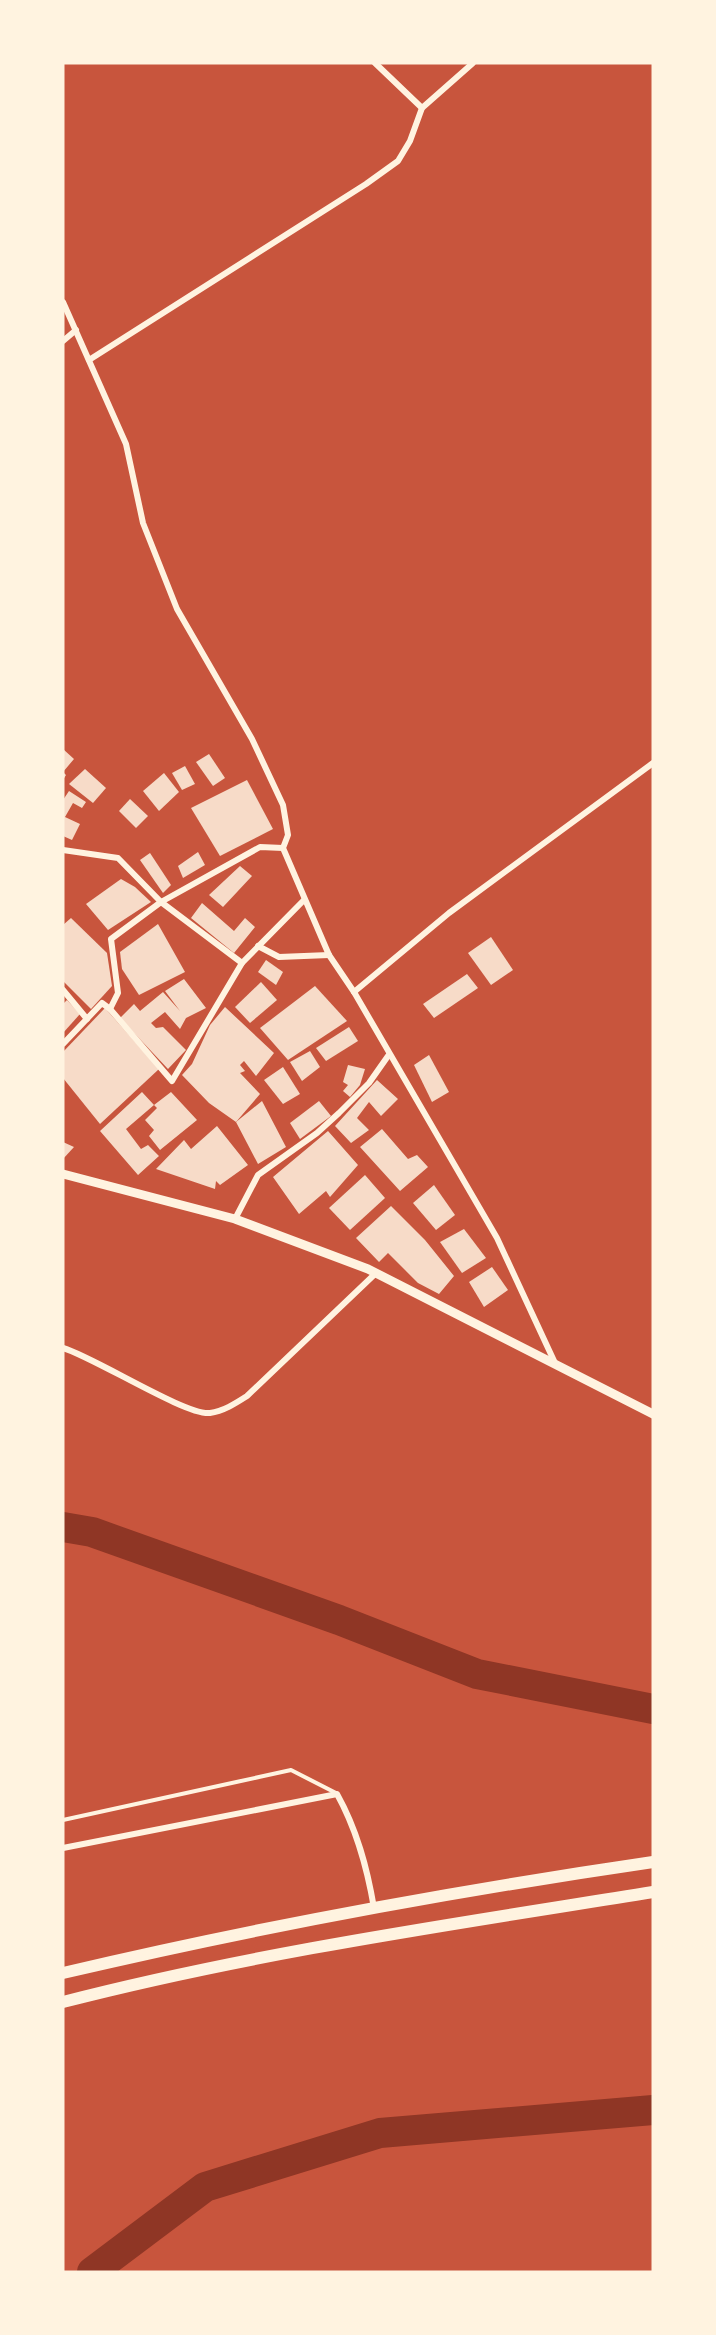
<svg xmlns="http://www.w3.org/2000/svg" width="716" height="2335" viewBox="0 0 716 2335" font-family="'Archivo Narrow',sans-serif">
	<rect width="100%" height="100%" fill="#c8553d"/>
	<g fill="none" stroke-linecap="round" stroke-linejoin="round">
		<g stroke="#8f3625" stroke-width="30">
			<path d="M 63,1527 L 92,1532 L 339,1620 L 477,1674 L 653,1709"/>
			<path d="M 92,2272 L 205,2187 L 380,2133 L 653,2110"/>
		</g>
	</g>
	<g fill="#f7dbc8">
		<path d="M 63,749 L 74,759 L 63,772 L 66,775 L 63,780 Z"/>
		<path d="M 209,754 L 225,778 L 213,786 L 196,762 Z"/>
		<path d="M 185,766 L 195,784 L 182,790 L 172,773 Z"/>
		<path d="M 85,769 L 106,788 L 93,803 L 69,784 Z"/>
		<path d="M 164,773 L 179,792 L 159,811 L 143,791 Z"/>
		<path d="M 247,780 L 273,829 L 220,856 L 191,808 Z"/>
		<path d="M 69,791 L 86,802 L 82,808 L 73,803 L 65,817 L 80,824 L 72,840 L 63,836 L 63,800 Z"/>
		<path d="M 130,799 L 148,816 L 136,828 L 119,811 Z"/>
		<path d="M 198,852 L 205,865 L 183,878 L 178,866 Z"/>
		<path d="M 150,853 L 171,885 L 163,893 L 140,860 Z"/>
		<path d="M 240,866 L 252,876 L 223,907 L 209,895 Z"/>
		<path d="M 121,879 L 135,887 L 151,902 L 108,930 L 86,904 Z"/>
		<path d="M 202,903 L 234,931 L 245,918 L 255,927 L 234,953 L 191,918 Z"/>
		<path d="M 71,918 L 107,953 L 112,986 L 91,1009 L 63,981 L 63,925 Z"/>
		<path d="M 158,924 L 185,972 L 139,995 L 122,969 L 120,952 Z"/>
		<path d="M 491,937 L 513,970 L 491,985 L 468,953 Z"/>
		<path d="M 266,960 L 283,972 L 276,985 L 258,972 Z"/>
		<path d="M 467,974 L 478,988 L 434,1018 L 423,1004 Z"/>
		<path d="M 184,979 L 206,1008 L 186,1018 L 180,1029 L 165,1012 L 151,1023 L 156,1028 L 163,1027 L 186,1050 L 168,1069 L 120,1018 L 134,1004 L 140,1011 L 163,992 L 180,1011 L 165,991 Z"/>
		<path d="M 261,982 L 277,1000 L 250,1023 L 235,1007 Z"/>
		<path d="M 315,986 L 347,1021 L 288,1060 L 260,1028 Z"/>
		<path d="M 67,1000 L 80,1014 L 63,1033 L 63,1004 Z"/>
		<path d="M 225,1007 L 274,1053 L 256,1076 L 244,1061 L 240,1065 L 245,1071 L 240,1073 L 260,1094 L 236,1122 L 262,1101 L 286,1147 L 258,1164 L 236,1122 L 209,1103 L 182,1075 L 192,1064 L 210,1025 Z"/>
		<path d="M 105,1008 L 159,1069 L 100,1124 L 63,1078 L 63,1052 Z"/>
		<path d="M 349,1027 L 358,1041 L 326,1061 L 316,1048 Z"/>
		<path d="M 310,1051 L 320,1067 L 302,1081 L 290,1062 Z"/>
		<path d="M 429,1055 L 449,1092 L 432,1102 L 414,1065 Z"/>
		<path d="M 348,1065 L 365,1069 L 360,1085 L 350,1097 L 343,1091 L 348,1085 L 343,1082 Z"/>
		<path d="M 283,1067 L 300,1094 L 283,1104 L 264,1080 Z"/>
		<path d="M 377,1080 L 398,1099 L 381,1116 L 369,1102 L 357,1118 L 369,1130 L 351,1143 L 335,1126 Z"/>
		<path d="M 142,1092 L 154,1105 L 126,1129 L 141,1149 L 148,1145 L 159,1156 L 138,1175 L 100,1131 Z"/>
		<path d="M 171,1092 L 197,1120 L 160,1150 L 149,1136 L 154,1130 L 145,1120 L 157,1108 L 154,1105 Z"/>
		<path d="M 319,1101 L 331,1116 L 300,1139 L 290,1123 Z"/>
		<path d="M 217,1126 L 248,1165 L 220,1185 L 216,1181 L 215,1189 L 156,1169 L 184,1140 L 191,1149 Z"/>
		<path d="M 382,1129 L 408,1159 L 417,1155 L 428,1167 L 400,1191 L 360,1147 Z"/>
		<path d="M 328,1131 L 358,1165 L 330,1197 L 326,1191 L 299,1214 L 273,1177 Z"/>
		<path d="M 63,1142 L 74,1147 L 63,1159 Z"/>
		<path d="M 365,1175 L 385,1198 L 350,1230 L 329,1208 Z"/>
		<path d="M 434,1185 L 455,1215 L 436,1230 L 413,1203 Z"/>
		<path d="M 391,1206 L 425,1240 L 454,1276 L 439,1294 L 418,1283 L 388,1253 L 379,1262 L 356,1238 Z"/>
		<path d="M 464,1229 L 486,1258 L 462,1273 L 440,1242 Z"/>
		<path d="M 492,1267 L 508,1290 L 484,1307 L 469,1282 Z"/>
	</g>
	<g fill="none" stroke-linecap="round" stroke-linejoin="round">
		<path stroke="#fff3e0" stroke-width="4" d="M 63,1820 L 291,1770 L 336,1793"/>
		<g stroke="#fff3e0" stroke-width="6">
			<path d="M 375,63 L 422,108"/>
			<path d="M 63,302 L 126,444 L 143,523 L 177,609 L 252,739 L 283,805 L 288,835 L 283,848 L 329,955 L 354,992 L 497,1238 L 555,1363"/>
			<path d="M 63,341 L 76,330"/>
			<path d="M 89,360 L 366,184 L 398,161 L 410,141 L 422,108 L 473,63"/>
			<path d="M 63,850 L 118,858 L 161,902 L 242,963"/>
			<path d="M 258,946 L 279,957 L 329,955"/>
			<path d="M 63,990 L 87,1019"/>
			<path d="M 354,992 L 449,913 L 653,763"/>
			<path d="M 110,1009 L 118,993 L 111,939 L 161,902 L 260,847 L 283,848"/>
			<path d="M 63,1044 L 102,1003 L 110,1009 L 172,1081 L 242,963 L 304,900"/>
			<path d="M 235,1219 L 258,1175 L 317,1133 L 339,1113 L 369,1083 L 388,1056"/>
			<path d="M 63,1348 C 94,1357 186,1416 210,1413 C 224,1411 236,1403 247,1396 L 376,1273"/>
			<path d="M 63,1848 L 337,1794 C 357,1830 367,1867 374,1908"/>
		</g>
		<path stroke="#fff3e0" stroke-width="9" d="M 63,1174 L 235,1219 L 368,1269 L 653,1414"/>
		<g stroke="#fff3e0" stroke-width="12">
			<path d="M 63,1973 C 258,1927 455,1891 653,1862"/>
			<path d="M 63,2002 C 257,1952 455,1924 653,1892"/>
		</g>
	</g>
	<rect width="716" height="2335" fill="none" stroke="#fff3e0" stroke-width="129"/>
</svg>
